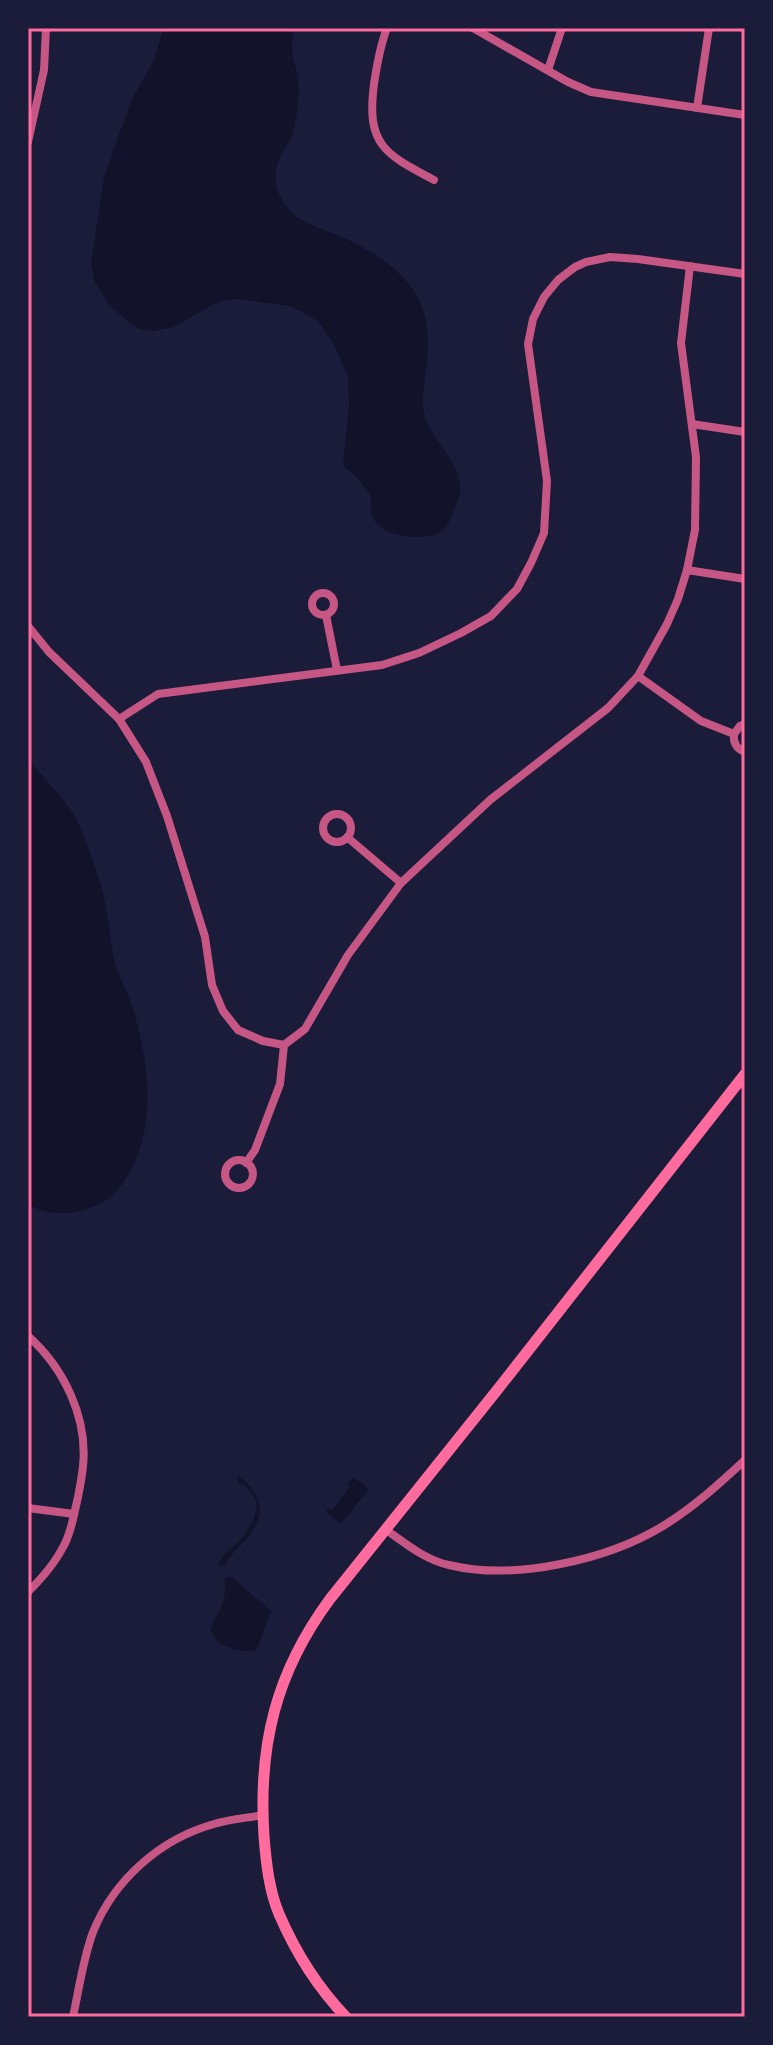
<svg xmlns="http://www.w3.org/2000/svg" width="773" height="2045" viewBox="0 0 773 2045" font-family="'PT Sans Narrow',sans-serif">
	<rect width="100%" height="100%" fill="#1b1b3a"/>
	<g fill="#12122b">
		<path d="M 164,28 L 293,28 C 293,38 291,49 293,58 C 294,64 297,70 298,76 C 300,94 297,118 292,136 C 289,144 283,149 280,157 C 274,169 274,186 281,198 C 294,223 317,226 340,236 C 366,248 390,261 409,284 C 431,312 430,343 425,376 C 424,388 421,401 424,412 C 430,442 464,462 460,494 C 458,502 454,509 451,517 C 445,533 436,536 418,537 C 402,537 378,533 372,515 C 370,507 373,499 368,492 C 362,482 352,472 343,466 L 349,405 L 348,377 L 335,346 L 317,320 L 290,306 L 236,299 L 221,301 L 212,305 L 174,327 L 154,331 L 139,329 L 127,321 L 108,303 L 94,280 L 91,263 L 104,177 L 131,101 L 153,62 Z"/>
		<path d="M 28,760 C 44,778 63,796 75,817 C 80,825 83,835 87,845 C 93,862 100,879 104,897 C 109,919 110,942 115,963 C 117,975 125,985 129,997 C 148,1053 159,1122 128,1175 C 120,1188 112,1198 98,1205 C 77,1215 48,1217 28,1204 Z"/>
		<path d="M 239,1476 C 266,1497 266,1519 244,1542 C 238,1549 228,1555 226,1565 L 218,1567 C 220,1556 225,1554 233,1547 C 244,1538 260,1516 256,1501 C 255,1494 248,1491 245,1485 L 239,1483 L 237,1477 Z"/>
		<path d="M 353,1477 L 369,1489 L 341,1524 L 326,1512 L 329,1508 L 332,1510 L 350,1487 L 348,1484 Z"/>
		<path d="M 231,1576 L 271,1611 L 256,1651 C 239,1652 216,1648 210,1629 C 218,1615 229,1595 224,1578 Z"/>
	</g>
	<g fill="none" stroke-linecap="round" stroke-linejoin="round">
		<g stroke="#c65784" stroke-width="8">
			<path d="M 387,28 C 380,46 377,64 374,84 C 366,144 384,154 434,180"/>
			<path d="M 473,28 L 568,82 L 591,92 L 745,115"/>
			<path d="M 548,70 L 562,28"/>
			<path d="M 697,108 L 709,28"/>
			<path d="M 28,142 L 44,70 L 46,28"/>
			<path d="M 692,424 L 745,432"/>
			<path d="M 687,570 L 745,579"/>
			<circle cx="323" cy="604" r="11"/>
			<path d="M 326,615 L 337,670"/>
			<path d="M 28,626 L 49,652 L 119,719 L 146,762 L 167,816 L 205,937 L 212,985 L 223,1011 L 238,1030 L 263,1041 L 284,1045"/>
			<path d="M 638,676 L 701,721 L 734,734"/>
			<path d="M 119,719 L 158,694 L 382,665 L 419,653 L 461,633 L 491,616 L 517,589 L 531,563 L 544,533 L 547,481 L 528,344 L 533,319 L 544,297 L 558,280 L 575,267 L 586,262 L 610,257 L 638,259 L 745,274"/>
			<path d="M 734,734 C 733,742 736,749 745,752"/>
			<path d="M 734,734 L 740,726 L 745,724"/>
			<circle cx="337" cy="828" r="14"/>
			<path d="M 347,837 L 401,883"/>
			<circle cx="239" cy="1174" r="14"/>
			<path d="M 246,1163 L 255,1150 L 280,1084 L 284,1045 L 305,1029 L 348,955 L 401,883 L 490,800 L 608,708 L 638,676 L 667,624 L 678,599 L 687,570 L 695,530 L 696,457 L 681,343 L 690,266"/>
			<path d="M 28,1336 C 64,1368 88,1418 83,1466 C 82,1476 80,1487 78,1497 C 74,1514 71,1534 62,1549 C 53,1566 41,1579 28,1592"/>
			<path d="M 28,1508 L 74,1514"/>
			<path d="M 385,1529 C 405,1543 425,1560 449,1565 C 514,1581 607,1560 663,1526 C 694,1507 719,1484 745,1460"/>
			<path d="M 73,2017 C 79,1989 83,1959 93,1932 C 114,1880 160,1839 214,1824 C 230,1819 247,1818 263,1815"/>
		</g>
		<path stroke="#ff6b9d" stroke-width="11" d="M 346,2017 C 318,1988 295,1951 279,1914 C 269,1890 266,1862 264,1836 C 258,1745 276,1672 330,1599 L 498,1389 L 745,1074"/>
	</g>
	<rect width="773" height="2045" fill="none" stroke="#1b1b3a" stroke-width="60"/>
	<rect x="30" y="30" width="713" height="1985" fill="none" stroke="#ff6b9d" stroke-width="3"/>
</svg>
